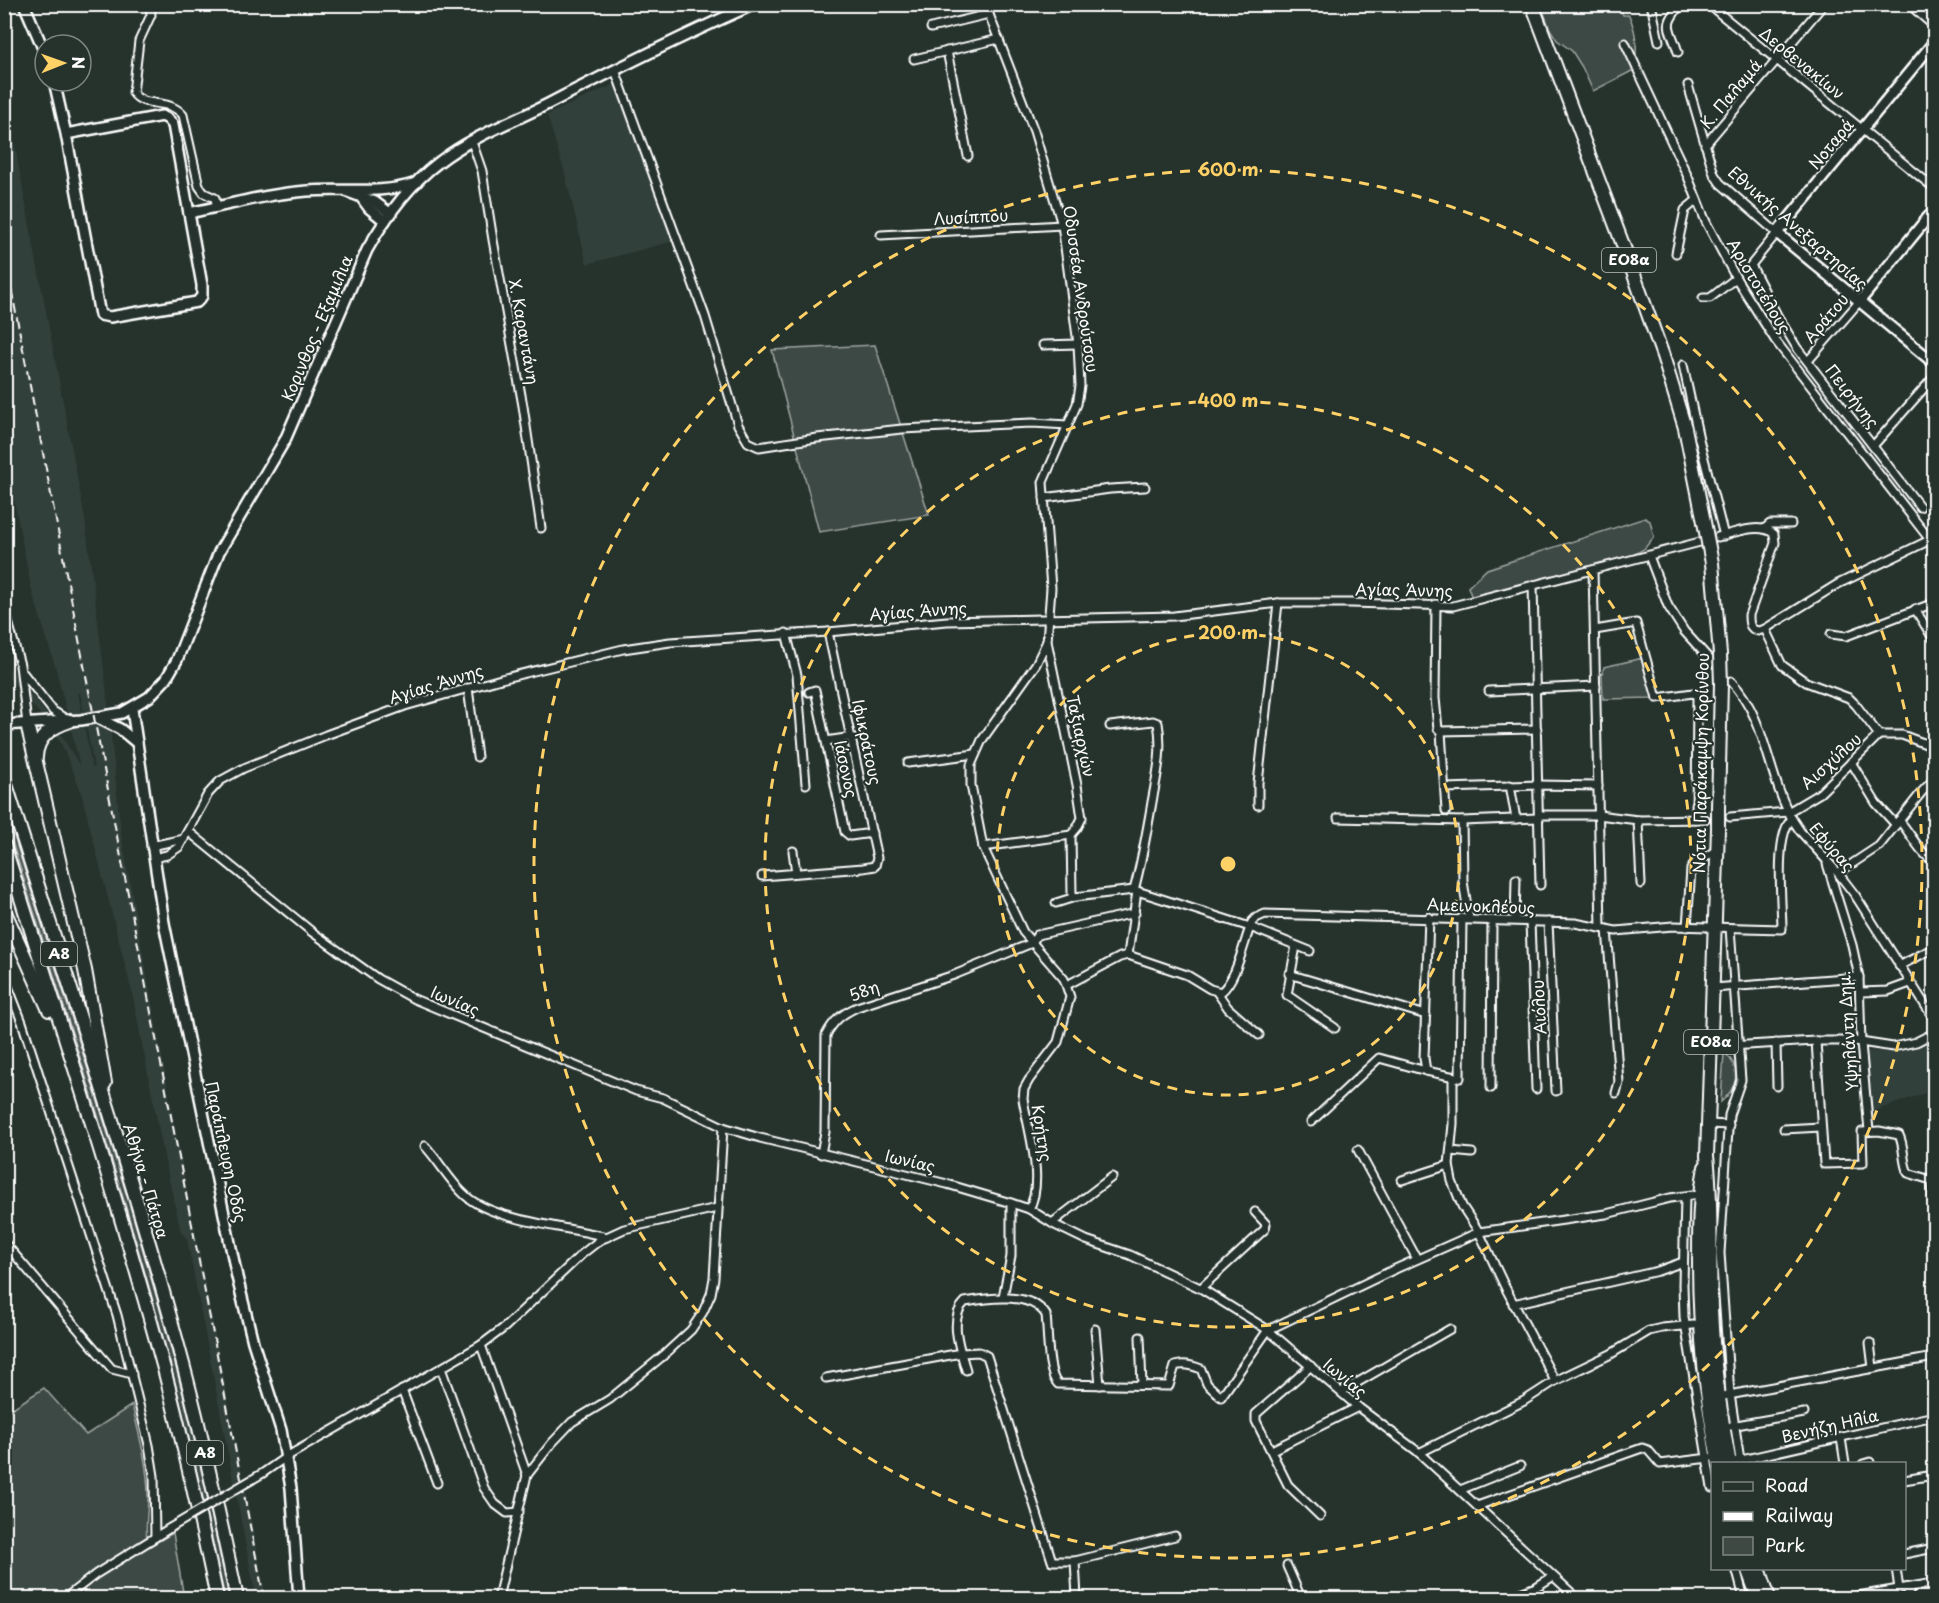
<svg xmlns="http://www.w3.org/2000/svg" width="1939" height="1603" viewBox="0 0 1939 1603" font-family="'Playpen Sans',sans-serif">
	<rect width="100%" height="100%" fill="#26332d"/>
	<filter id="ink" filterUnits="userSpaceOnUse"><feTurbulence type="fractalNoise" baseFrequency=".0167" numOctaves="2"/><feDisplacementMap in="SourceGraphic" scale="12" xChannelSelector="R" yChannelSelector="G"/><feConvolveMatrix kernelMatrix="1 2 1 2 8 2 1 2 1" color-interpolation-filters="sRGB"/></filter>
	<g filter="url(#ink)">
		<g fill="#333f3a" fill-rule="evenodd">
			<path d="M 617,83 L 674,241 L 587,264 L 564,170 L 547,115 Z"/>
			<path d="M 4,88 L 85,519 L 106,686 L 121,834 L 174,1123 L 266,1598 L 256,1598 L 187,1239 L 181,1232 L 166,1166 L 132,992 L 80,788 L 61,743 L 41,715 L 5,674 L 5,663 L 52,720 L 80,766 L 56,669 L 31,587 L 5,454 ZM 80,692 L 94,767 L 92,768 L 78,693 Z"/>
			<path d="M 1934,1040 L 1934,1090 L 1871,1112 L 1866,1053 L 1869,1051 L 1893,1052 L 1907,1050 Z"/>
		</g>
		<g fill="#3e4944" stroke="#9ea4a2" stroke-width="1.5">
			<path d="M 1541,5 L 1619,5 L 1623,15 L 1629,15 C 1637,34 1638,49 1634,70 L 1593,91 L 1582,67 L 1572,51 L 1557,40 L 1550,29 Z"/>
			<path d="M 875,345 L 929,515 L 819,532 L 772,350 Z"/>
			<path d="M 1645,518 L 1650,521 L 1654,537 L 1644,549 L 1633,555 L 1472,598 L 1468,587 L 1487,569 Z"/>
			<path d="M 1643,658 L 1654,698 L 1603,699 L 1602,675 L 1604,667 Z"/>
			<path d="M 4,805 C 62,991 124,1176 175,1364 C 196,1442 213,1520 229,1598 L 225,1598 C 210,1528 194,1457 176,1387 C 127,1195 63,1007 5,818 Z"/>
			<path d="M 1724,1052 C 1742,1068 1738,1087 1721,1102 Z"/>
			<path d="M 44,1388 L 86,1435 L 132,1405 C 139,1435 148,1465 148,1496 C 148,1514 144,1529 148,1547 L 173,1533 L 184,1598 L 5,1598 L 5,1413 Z"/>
		</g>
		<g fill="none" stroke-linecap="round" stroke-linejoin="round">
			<path stroke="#3c4742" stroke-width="7" stroke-dasharray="7 3.5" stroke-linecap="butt" d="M 1705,819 L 1730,817"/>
			<defs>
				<g id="minor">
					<path d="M 150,4 L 151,15 L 139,41 L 133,93 C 144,109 168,97 183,115 L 199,186 L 204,193 L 215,198 L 217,208"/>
					<path d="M 730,4 L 733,14"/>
					<path d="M 985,4 L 1034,131 L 1062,225 L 1078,344 L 1080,386 L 1077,404 L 1043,482 L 1051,588 L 1047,641 L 1036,664 L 982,740 L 971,765 L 971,785 L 983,847 L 1023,932 L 1064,979 L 1070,997 L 1058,1042 L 1029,1080 L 1024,1089 L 1023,1099 C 1028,1130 1045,1181 1029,1209"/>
					<path d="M 1651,4 L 1659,41"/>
					<path d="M 1708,4 L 1934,188"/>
					<path d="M 1909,4 L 1934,26"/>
					<path d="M 931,28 L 989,14"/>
					<path d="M 1625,43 L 1688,177 L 1706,222 L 1736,278 L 1775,340 L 1934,545"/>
					<path d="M 947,51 L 968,156"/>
					<path d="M 1678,52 C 1670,25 1662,28 1681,4"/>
					<path d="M 914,59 L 999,39"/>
					<path d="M 615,70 L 705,316 L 738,425 L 748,442 L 759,447 L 817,438 L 902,429 L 1032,423 L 1068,425"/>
					<path d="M 1688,85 L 1714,174 L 1720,183 L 1777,233 L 1751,265 L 1777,315 L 1797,348 L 1920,507"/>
					<path d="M 472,142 L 482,171 L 493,240 L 523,406 L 541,528"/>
					<path d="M 1705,145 L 1824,4"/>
					<path d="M 881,235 L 1062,225"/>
					<path d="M 1676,253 L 1685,210 L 1697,200"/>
					<path d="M 1703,298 L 1710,298 L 1736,278"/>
					<path d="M 1043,345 L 1078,344"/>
					<path d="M 1808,361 L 1859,302"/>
					<path d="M 1683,365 L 1699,439 L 1724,536"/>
					<path d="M 1873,446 L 1934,377"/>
					<path d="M 1044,498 L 1110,489 L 1145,487"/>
					<path d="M 1764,529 L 1770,524 L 1791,524"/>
					<path d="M 1718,537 C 1733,533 1761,522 1774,534 L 1775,543 L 1749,615 C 1749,623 1749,629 1758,631 L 1765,629 L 1838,584 L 1932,539"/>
					<path d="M 1649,556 L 1668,606 L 1684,631 L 1713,663"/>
					<path d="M 1593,570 L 1601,928"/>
					<path d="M 1533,585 L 1540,885"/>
					<path d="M 1436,604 L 1435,698 L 1438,729 L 1441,731 L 1537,729"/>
					<path d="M 4,607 L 20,665 L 27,724"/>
					<path d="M 1915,609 L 1934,640"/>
					<path d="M 1765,629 L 1782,665 L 1806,682 L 1849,698 L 1856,705 L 1879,735 L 1902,735 L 1934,747"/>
					<path d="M 1595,630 L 1636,623 L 1657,698 L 1693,693 L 1697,696 L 1696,819"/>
					<path d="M 786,633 L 797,675 L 806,784"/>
					<path d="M 1831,634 L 1846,636 L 1934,603"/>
					<path d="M 1047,641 L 1077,785 L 1082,818 L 1077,828 L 1071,835"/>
					<path d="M 23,673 L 53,711 L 69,721"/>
					<path d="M 1731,681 C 1767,719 1767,775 1792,819 L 1800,831 L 1838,873 L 1855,895 L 1934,1019"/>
					<path d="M 468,688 L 477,757"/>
					<path d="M 1489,691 L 1596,686"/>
					<path d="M 809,692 L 815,690 L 845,832 L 850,836 L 872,833"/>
					<path d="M 1110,726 L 1153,721 L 1158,723 C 1163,750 1157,775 1152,802 C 1147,831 1142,861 1134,890"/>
					<path d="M 1441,731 L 1446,811"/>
					<path d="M 826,741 L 852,737"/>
					<path d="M 1851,762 L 1876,803 L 1896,825"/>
					<path d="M 908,763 L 975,754"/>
					<path d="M 1510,785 L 1516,819"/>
					<path d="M 1445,788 L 1538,785 L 1598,786"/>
					<path d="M 1258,805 L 1258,783 L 1278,603"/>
					<path d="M 1539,815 L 1598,815 L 1638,820 L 1705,819"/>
					<path d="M 1730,817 L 1788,812 L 1820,793 L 1879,735"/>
					<path d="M 1338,818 L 1462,821 L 1539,818"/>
					<path d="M 1638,820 L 1641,884"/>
					<path d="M 1899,820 C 1911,834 1919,852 1934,862"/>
					<path d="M 1462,821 L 1463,881 L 1469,919"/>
					<path d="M 188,831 L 312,932 L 378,979 L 414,999 L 636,1091 L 663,1098 L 723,1127 L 760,1138 L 947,1184 L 1011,1203 L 1029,1209 L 1055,1225 L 1086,1240 L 1130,1255 L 1202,1289 L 1268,1330 L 1358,1407 L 1417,1451 L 1577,1598"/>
					<path d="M 1071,835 L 1072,894 L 1075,897 L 1134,890 L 1250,927 L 1310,951"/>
					<path d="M 151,846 L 184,839"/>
					<path d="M 983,847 L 1071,835"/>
					<path d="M 793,851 L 796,873"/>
					<path d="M 153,858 L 167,855 L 179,847 L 208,794 L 220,781 L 244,768 L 326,735 L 405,706 L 501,679 L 623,649 L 670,642 L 828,632 L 947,621 L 1174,616 L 1278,603 L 1351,603 L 1453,606 L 1700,542"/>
					<path d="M 1827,864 L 1852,945 L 1859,977 L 1861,1043 L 1869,1131"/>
					<path d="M 1838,873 L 1879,846 L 1921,793 L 1934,779"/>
					<path d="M 762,876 L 863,868 L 875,866 L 877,858 L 828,632"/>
					<path d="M 1056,903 L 1075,897"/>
					<path d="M 1515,920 L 1516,879"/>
					<path d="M 1530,921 L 1536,1089"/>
					<path d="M 1548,922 L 1556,1091"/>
					<path d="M 1687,927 L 1691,869 L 1695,863 L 1717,850"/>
					<path d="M 1730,928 L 1741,1080 L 1729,1115 L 1720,1253 L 1730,1394 L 1740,1460"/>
					<path d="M 1607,929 L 1619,1082 L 1616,1093"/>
					<path d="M 1032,943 L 1037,935 L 1135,913"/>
					<path d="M 1296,946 L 1287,995 L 1335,1028"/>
					<path d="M 1128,955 L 1187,975 L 1210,989 L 1221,992 C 1237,979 1244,941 1252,922 L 1256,918 L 1265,914 L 1575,923 L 1616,931 L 1673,926 L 1782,929 C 1782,904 1774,834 1792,819"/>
					<path d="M 1128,955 L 1137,891"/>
					<path d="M 1899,966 L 1934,948"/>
					<path d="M 1289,974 L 1426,1015"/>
					<path d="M 4,976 L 22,1022 L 117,1315 L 149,1445 L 154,1476 L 155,1537"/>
					<path d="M 1067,985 L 1120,957 L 1128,955"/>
					<path d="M 1713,988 L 1859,977"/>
					<path d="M 1217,992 L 1228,1008 L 1259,1035"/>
					<path d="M 1861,992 L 1888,991 L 1910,983"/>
					<path d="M 1816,1041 L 1824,1164 L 1863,1163 L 1862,1132 L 1879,1131 L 1899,1135 C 1905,1147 1902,1161 1908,1173 L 1934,1181"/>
					<path d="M 1776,1043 L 1777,1086"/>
					<path d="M 1711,1047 L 1816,1041 L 1854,1041 L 1893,1047 L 1916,1042 L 1934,1033"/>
					<path d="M 1426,1071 L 1424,1058 L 1429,917"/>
					<path d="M 1453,1077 L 1453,1124 L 1449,1165 L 1452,1181 L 1462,1206 L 1479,1232 L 1505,1287 L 1555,1381"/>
					<path d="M 1491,1088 L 1492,920"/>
					<path d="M 1311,1122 L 1379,1058 L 1426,1071 L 1460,1078 L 1462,918"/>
					<path d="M 1709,1124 L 1729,1125"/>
					<path d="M 1784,1129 L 1821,1127"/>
					<path d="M 425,1146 C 439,1161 450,1182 466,1196 C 493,1221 570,1227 607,1237"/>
					<path d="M 1358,1150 L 1417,1259"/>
					<path d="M 1451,1151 L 1472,1153"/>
					<path d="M 821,1154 L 825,1132 L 826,1035 C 834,1020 842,1014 857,1007 L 954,975 L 1032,943"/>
					<path d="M 1402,1180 L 1449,1165"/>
					<path d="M 1932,1182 L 1934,1209"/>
					<path d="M 1685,1197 L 1683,1285 L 1684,1317 L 1712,1488"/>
					<path d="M 1052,1223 L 1112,1177"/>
					<path d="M 4,1242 L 112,1369 L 132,1374"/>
					<path d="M 1201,1288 L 1265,1229 L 1266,1224 L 1255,1212"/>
					<path d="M 1003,1297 L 1011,1256 L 1011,1203"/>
					<path d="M 1513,1304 L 1658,1271 L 1683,1262"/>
					<path d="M 1095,1329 L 1100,1385"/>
					<path d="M 1140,1337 L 1142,1385"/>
					<path d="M 1870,1343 L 1873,1368"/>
					<path d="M 481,1345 L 527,1475"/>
					<path d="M 1311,1366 L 1256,1414 L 1256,1421 L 1288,1485 L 1320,1516"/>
					<path d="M 441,1368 L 484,1488 L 495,1504 L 507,1513 L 519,1512"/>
					<path d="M 966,1370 C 960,1350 948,1318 965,1302 C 988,1298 1031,1291 1046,1315 C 1048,1331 1047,1375 1058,1384 L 1169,1386 L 1175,1366 C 1184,1363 1192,1365 1201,1369 L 1207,1384 L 1221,1397 L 1268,1330 L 1393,1270 L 1479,1232 L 1606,1214 L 1670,1198 L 1700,1194"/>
					<path d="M 826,1378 L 961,1353 L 979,1352 L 987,1356 L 1052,1561 L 1075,1561 L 1077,1598"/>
					<path d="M 402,1390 L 437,1483"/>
					<path d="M 1341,1392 L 1450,1329"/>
					<path d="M 1718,1397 L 1934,1357"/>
					<path d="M 1932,1417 L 1934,1441"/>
					<path d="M 1731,1426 L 1804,1413"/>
					<path d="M 1841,1438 L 1845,1464"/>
					<path d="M 1272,1450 L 1358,1407"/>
					<path d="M 1419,1453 L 1524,1401 L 1555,1381 L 1611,1354 L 1649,1331 L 1662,1328 L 1693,1325"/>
					<path d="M 1737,1461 L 1934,1416"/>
					<path d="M 1863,1464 L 1870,1462"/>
					<path d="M 263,1473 L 286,1457 L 481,1345 L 505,1327 L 582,1254 L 600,1240 L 624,1229 L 717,1208"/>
					<path d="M 1904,1480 L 1934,1475"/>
					<path d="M 1460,1490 L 1520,1466"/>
					<path d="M 1477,1506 L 1642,1448 L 1648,1450 L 1660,1464 L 1709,1458"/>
					<path d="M 1904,1554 L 1934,1548"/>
					<path d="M 1075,1561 L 1175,1536"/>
					<path d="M 1287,1566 L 1301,1598"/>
					<path d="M 1736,1568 L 1744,1598"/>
					<path d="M 1896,1568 L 1899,1589"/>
					<path d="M 1907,1588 L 1910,1598"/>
					<path d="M 65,1598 L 96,1574 L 170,1528"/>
					<path d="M 498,1598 L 527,1475 L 552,1443 L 572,1422 L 610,1399 L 664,1355 L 691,1330 L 703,1312 L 711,1294 L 714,1278 L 723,1127"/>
					<path d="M 1506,1598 L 1536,1587 L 1552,1577"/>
					<path d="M 1846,1598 L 1934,1583"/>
				</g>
				<g id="tertiary">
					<path d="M 24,4 L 45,53"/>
					<path d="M 1934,42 L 1777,233 L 1934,363"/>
					<path d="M 54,81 L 66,134 L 100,315 L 110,317 L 197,302 L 202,296 L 202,285 L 173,125 L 168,119 L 162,116 L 66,134"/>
					<path d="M 348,192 L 375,202 L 391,214"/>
					<path d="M 361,197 L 369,208 L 385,221"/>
					<path d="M 189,213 C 228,205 267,194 307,191 C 343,188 381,195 416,183"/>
					<path d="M 1859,302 L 1934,210"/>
					<path d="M 132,709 L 164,923 L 237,1277 L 253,1342 L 281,1430 L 291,1488 L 299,1598"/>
					<path d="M 98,718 L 120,729 L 137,743"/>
					<path d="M 4,725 L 81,720 L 122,713 L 149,697 L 166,679 L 177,660 L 219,552 L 285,440 L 367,250 C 385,218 410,184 439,162 C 471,137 512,122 548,104 C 616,69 685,34 755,4"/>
				</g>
				<g id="trunk">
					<path d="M 1532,4 L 1628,258 L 1663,356 L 1685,428 L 1704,522"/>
					<path d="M 1712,563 L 1720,654"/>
					<path d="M 1718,808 L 1721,684"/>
					<path d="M 1718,829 L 1707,1156 C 1713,1207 1709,1257 1711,1308 C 1713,1361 1720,1412 1730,1464"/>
					<path d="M 1705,1167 C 1699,1199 1699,1225 1699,1258 C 1699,1327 1705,1396 1719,1464"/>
					<path d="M 1747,1568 L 1758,1598"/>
					<path d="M 1759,1568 L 1769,1598"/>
				</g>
				<g id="motorway">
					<path d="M 27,724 L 85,970 L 105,1083"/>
					<path d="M 36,757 C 37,736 52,727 70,721"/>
					<path d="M 4,778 C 65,973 130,1167 183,1364 C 204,1442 220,1520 237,1598"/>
					<path d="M 4,845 C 59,1019 116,1193 164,1369 C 184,1445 201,1522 217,1598"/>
					<path d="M 4,910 L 49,1010"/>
				</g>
			</defs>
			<use href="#minor" stroke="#fff" stroke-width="11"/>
			<use href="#tertiary" stroke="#fff" stroke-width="14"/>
			<use href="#trunk" stroke="#fff" stroke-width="16"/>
			<use href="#motorway" stroke="#fff" stroke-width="16"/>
			<use href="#minor" stroke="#26332d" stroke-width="7"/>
			<use href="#tertiary" stroke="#26332d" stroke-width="9"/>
			<use href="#trunk" stroke="#26332d" stroke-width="12"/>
			<use href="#motorway" stroke="#26332d" stroke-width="12"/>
			<path stroke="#fff" stroke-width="2" stroke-dasharray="9 4.5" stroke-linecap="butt" d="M 4,251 L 264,1598"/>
			<defs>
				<path id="minor-bridge" d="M 170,1528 L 263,1473"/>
				<g id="trunk-bridge">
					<path d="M 1704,522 L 1712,563"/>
					<path d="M 1720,654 L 1721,684"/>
					<path d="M 1718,829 L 1718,808"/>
				</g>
			</defs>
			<use href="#minor-bridge" stroke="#fff" stroke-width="11" stroke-linecap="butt"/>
			<use href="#trunk-bridge" stroke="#fff" stroke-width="16" stroke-linecap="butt"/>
			<use href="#minor-bridge" stroke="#26332d" stroke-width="7"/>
			<use href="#trunk-bridge" stroke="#26332d" stroke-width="12"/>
		</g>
	</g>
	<g fill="none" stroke="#ffd166" stroke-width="3" stroke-dasharray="10 8">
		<circle cx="1228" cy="864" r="231"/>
		<circle cx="1228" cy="864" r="463"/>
		<circle cx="1228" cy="864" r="694"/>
	</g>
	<g text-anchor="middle" stroke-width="4.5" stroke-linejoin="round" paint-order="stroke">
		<g fill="#26332d" stroke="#bec2c0" stroke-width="1.5">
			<rect x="1602" y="248" width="54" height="24" rx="4.5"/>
			<rect x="41" y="942" width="36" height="24" rx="4.5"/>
			<rect x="1684" y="1030" width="54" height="24" rx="4.5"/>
			<rect x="187" y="1441" width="36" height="24" rx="4.5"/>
		</g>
		<g font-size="15" font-weight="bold" fill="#fff">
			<text x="1629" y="265">ΕΟ8α</text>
			<text x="59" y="959">Α8</text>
			<text x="1711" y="1047">ΕΟ8α</text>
			<text x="205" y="1458">Α8</text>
		</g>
		<g font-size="16" fill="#fff" stroke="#26332d">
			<text transform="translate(1802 63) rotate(39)" y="6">Δερβενακίων</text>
			<text transform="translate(1731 94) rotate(-50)" y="6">Κ. Παλαμά</text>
			<text transform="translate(1831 144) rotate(-50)" y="6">Νοταρά</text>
			<text transform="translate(971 217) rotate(-3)" y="6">Λυσίππου</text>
			<text transform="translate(1798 228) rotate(41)" y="6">Εθνικής Ανεξαρτησίας</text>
			<text transform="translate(1759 286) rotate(59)" y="6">Αριστοτέλους</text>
			<text transform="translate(1081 289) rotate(82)" y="6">Οδυσσέα Ανδρούτσου</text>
			<text transform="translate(1826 318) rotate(-49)" y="6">Αράτου</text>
			<text transform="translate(317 328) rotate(-67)" y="6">Κορινθος - Εξαμιλια</text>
			<text transform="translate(524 332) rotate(80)" y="6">Χ. Καραντάνη</text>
			<text transform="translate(1852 396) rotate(52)" y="6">Πειρήνης</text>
			<text transform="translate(1404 590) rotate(1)" y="6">Αγίας Άννης</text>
			<text transform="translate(918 611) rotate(-4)" y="6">Αγίας Άννης</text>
			<text transform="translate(436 684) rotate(-17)" y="6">Αγίας Άννης</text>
			<text transform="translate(1081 736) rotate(78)" y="6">Ταξιαρχών</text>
			<text transform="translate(867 742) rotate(78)" y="6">Ιφικράτους</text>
			<text transform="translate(1831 761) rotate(-42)" y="6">Αισχύλου</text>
			<text transform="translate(1701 763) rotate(-89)" y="6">Νότια Παράκαμψη Κορίνθου</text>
			<text transform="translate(846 769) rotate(78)" y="6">Ιάσονος</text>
			<text transform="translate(1832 847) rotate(49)" y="6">Εφύρας</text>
			<text transform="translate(1481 906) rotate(2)" y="6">Αμεινοκλέους</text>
			<text transform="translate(864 991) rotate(-20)" y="6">58η</text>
			<text transform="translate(455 1001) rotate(23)" y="6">Ιωνίας</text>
			<text transform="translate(1539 1007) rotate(-93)" y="6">Αιόλου</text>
			<text transform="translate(1848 1031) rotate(-94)" y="6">Υψηλάντη Δημ.</text>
			<text transform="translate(1042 1133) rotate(81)" y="6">Κρήτης</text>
			<text transform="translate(226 1152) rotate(78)" y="6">Παράπλευρη Οδός</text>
			<text transform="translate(910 1161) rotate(13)" y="6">Ιωνίας</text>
			<text transform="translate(146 1181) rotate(73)" y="6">Αθήνα - Πάτρα</text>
			<text transform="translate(1345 1378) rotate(40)" y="6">Ιωνίας</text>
			<text transform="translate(1830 1426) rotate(-13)" y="6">Βενήζη Ηλία</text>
		</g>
	</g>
	<circle cx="1228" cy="864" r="9" fill="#ffd166" stroke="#26332d" stroke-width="3"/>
	<g font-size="18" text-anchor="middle" font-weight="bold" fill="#ffd166" stroke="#26332d" stroke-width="4.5" stroke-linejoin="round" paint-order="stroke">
		<text x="1228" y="176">600 m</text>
		<text x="1228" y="407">400 m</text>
		<text x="1228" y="639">200 m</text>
	</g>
	<rect width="1939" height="1603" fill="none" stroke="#26332d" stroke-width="24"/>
	<rect x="12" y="12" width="1915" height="1579" fill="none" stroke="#fff" stroke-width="2" filter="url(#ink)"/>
	<rect x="1711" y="1462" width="195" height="108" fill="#26332d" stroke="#7d8581" stroke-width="1.5"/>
	<rect x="1723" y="1482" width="30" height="9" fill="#26332d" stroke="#7d8581" stroke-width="1.5"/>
	<text x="1765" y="1492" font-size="18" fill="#ffffff">Road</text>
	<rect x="1723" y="1512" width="30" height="9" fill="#ffffff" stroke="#7d8581" stroke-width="1.5"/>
	<text x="1765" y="1522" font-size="18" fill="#ffffff">Railway</text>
	<rect x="1723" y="1537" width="30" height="18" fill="#3e4944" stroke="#7d8581" stroke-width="1.5"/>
	<text x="1765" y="1552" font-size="18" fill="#ffffff">Park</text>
	<g transform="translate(63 63) rotate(89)"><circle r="28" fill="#26332d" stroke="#7d8581" stroke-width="1.5"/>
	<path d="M0-4.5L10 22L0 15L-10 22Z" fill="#ffd166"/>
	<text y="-9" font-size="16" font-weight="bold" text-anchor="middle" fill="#ffffff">N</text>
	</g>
</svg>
